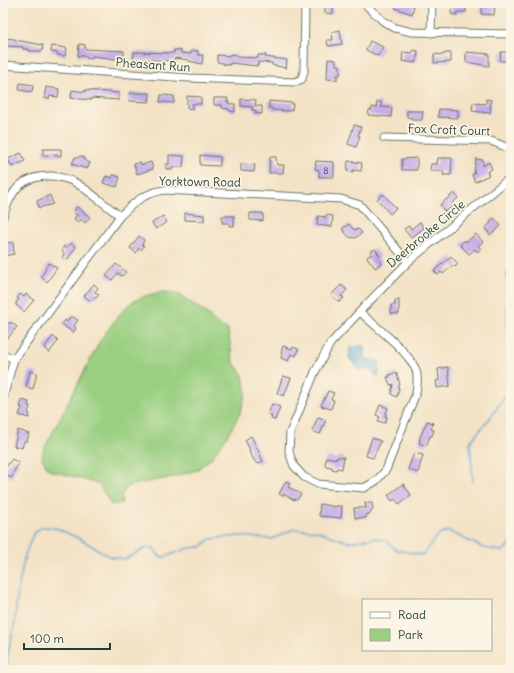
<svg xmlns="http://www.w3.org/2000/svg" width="514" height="673" viewBox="0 0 514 673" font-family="Delius,sans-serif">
	<rect width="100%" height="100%" fill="#fcf5e5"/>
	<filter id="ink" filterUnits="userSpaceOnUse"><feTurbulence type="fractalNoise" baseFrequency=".025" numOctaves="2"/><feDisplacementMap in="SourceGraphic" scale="8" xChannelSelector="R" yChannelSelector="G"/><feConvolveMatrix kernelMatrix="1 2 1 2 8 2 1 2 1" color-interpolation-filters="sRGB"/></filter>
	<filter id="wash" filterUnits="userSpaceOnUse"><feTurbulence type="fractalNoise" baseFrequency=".012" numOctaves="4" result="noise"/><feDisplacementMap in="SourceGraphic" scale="16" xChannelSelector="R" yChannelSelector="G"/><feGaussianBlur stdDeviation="0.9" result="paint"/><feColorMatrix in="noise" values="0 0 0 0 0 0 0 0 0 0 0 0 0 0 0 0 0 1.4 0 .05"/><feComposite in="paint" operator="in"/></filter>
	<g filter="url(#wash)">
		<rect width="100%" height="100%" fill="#f3e2c5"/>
		<path fill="#9acf81" stroke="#5c865a" d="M 164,292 L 177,293 L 210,316 L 219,325 L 228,330 L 233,362 L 243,375 L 246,394 L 240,413 L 230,432 L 211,458 L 197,470 L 173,477 L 128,486 L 121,496 L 122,503 L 111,505 L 99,484 L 49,470 L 42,458 L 44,449 L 101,339 C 108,330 124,306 134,301 C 143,296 154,293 164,292 Z"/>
		<path fill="#60a3d4" stroke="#407084" d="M 364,345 L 365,346 L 364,351 L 366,358 C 370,361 375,358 379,361 L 379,375 L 377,377 L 369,369 L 359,370 L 349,358 L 350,348 Z"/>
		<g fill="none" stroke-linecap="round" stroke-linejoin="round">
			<g stroke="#60a3d4" stroke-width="1.5">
				<path d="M 508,330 L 507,274 L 511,270"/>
				<path d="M 473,482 L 470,442 L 487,422 L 507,394 L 511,393"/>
				<path d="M 8,670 L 7,657 L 14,628 L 18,589 L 25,555 L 33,534 L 42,527 L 56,528 L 78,538 L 111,557 L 125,559 L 144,549 L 153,547 L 159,556 L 165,557 L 188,548 L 201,547 L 210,539 L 238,536 L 272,539 L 294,529 L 318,531 L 348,542 L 374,538 L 386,540 L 396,550 L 423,555 L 437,536 L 448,531 L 484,548 L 502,551 L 511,544"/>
			</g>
		</g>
		<g id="blocks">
			<g fill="#c6ade9">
				<path d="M 325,3 L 333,3 L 333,14 L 325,13 Z"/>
				<path d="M 397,3 L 414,5 L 412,14 L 395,8 Z"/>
				<path d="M 489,3 L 495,3 L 494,15 L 481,14 L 482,7 L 487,7 L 487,5 L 489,6 Z"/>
				<path d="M 452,4 L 466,5 L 466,12 L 457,12 L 457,15 L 451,14 Z"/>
				<path d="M 340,30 L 342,44 L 328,46 L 327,40 L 333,40 L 332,32 Z"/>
				<path d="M 3,38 L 15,39 L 15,40 L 43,45 L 42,51 L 29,51 L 29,49 L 23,49 L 23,47 L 3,46 Z"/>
				<path d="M 370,41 L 383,47 L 378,56 L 366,50 Z"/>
				<path d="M 79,44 L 85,45 L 85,49 L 124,51 L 124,60 L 92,56 L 92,58 L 86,58 L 86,56 L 78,56 Z"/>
				<path d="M 52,46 L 67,48 L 65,56 L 57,55 L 58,53 L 51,52 Z"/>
				<path d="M 174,50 L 181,50 L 181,53 L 191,54 L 191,51 L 198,51 L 198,55 L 203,55 L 202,64 L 189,61 L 189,60 L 175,58 L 174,61 L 133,59 L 134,52 L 174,53 Z"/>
				<path d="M 413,50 L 418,51 L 417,61 L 415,61 L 415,63 L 402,61 L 403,52 L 412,53 Z"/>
				<path d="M 466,52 L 489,54 L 489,66 L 466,62 Z"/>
				<path d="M 501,52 L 511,52 L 511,61 L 500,61 Z"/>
				<path d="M 445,53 L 451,53 L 451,62 L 434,63 L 434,54 L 444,55 Z"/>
				<path d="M 230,54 L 237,55 L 237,57 L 258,58 L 258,55 L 266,55 L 265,57 L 287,60 L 286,68 L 272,65 L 272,63 L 258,62 L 258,66 L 230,63 L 230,65 L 223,64 L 223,63 L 217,62 L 217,55 L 230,56 Z"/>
				<path d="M 328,59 L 336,60 L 336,65 L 340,65 L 340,75 L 337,75 L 337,80 L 327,79 Z"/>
				<path d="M 20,83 L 33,85 L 32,92 L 19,90 Z"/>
				<path d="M 46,87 L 59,89 L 58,97 L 50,96 L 49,99 L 44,98 Z"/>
				<path d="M 72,90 L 85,92 L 85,90 L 119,93 L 119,100 L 91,98 L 91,100 L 71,98 Z"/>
				<path d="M 130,93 L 150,93 L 149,102 L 129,101 Z"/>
				<path d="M 161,95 L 174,96 L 174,103 L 160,102 Z"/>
				<path d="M 187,96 L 201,97 L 201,104 L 192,104 L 192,109 L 187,108 Z"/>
				<path d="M 214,98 L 228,98 L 227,102 L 229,102 L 229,104 L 235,104 L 235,112 L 229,111 L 229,109 L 222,108 L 222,105 L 214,105 Z"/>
				<path d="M 241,99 L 256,100 L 255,106 L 262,106 L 262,114 L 255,113 L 256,110 L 252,110 L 253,107 L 241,106 Z"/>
				<path d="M 486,99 L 491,100 L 490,113 L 472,111 L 473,103 L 486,104 Z"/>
				<path d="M 269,101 L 293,103 L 292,110 L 290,110 L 290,111 L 272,110 L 272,108 L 269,108 Z"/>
				<path d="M 377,102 L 381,102 L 381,107 L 392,108 L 391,117 L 368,115 L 369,110 L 372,110 L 372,107 L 376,108 Z"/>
				<path d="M 439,109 L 458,110 L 458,118 L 438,117 Z"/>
				<path d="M 407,111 L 423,111 L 422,120 L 412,120 L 412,118 L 407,117 Z"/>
				<path d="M 354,125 L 361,127 L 358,136 L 360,136 L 356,147 L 348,144 Z"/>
				<path d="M 43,149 L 61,149 L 61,156 L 43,155 Z"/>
				<path d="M 21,153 L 25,161 L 12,167 L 8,159 Z"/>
				<path d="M 169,155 L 184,156 L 183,167 L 173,167 L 173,169 L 166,169 L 166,164 L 169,164 Z"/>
				<path d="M 200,155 L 220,157 L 220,166 L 200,165 Z"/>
				<path d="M 80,156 L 85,158 L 84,160 L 90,163 L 87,169 L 72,164 L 75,157 L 78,158 Z"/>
				<path d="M 270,157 L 276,157 L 277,165 L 284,165 L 283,173 L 269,173 Z"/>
				<path d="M 417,158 L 417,170 L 402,170 L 402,159 Z"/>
				<path d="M 438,158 L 452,158 L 451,175 L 443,175 L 444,171 L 430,171 L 431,164 L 437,164 Z"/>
				<path d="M 476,159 L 483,160 L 483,166 L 489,162 L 492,169 L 487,172 L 489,175 L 475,182 L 472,175 L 475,173 L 474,171 Z"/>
				<path d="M 316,161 L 334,162 L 334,177 L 319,177 L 319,170 L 315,169 Z"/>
				<path d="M 348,161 L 362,163 L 361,171 L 353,170 L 353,172 L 347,171 Z"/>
				<path d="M 141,162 L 141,165 L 151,162 L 153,169 L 137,174 L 134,164 Z"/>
				<path d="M 241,164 L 255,165 L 254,172 L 241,171 Z"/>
				<path d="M 113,175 L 120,177 L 117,187 L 103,183 L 106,176 L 112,178 Z"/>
				<path d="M 454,193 L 458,198 L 452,203 L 454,205 L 445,212 L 440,205 Z"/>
				<path d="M 383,194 L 396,208 L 390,214 L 377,199 Z"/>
				<path d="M 50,195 L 53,204 L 39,208 L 37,201 Z"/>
				<path d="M 77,207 L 90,217 L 85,223 L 81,219 L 79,222 L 74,219 L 77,215 L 73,212 Z"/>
				<path d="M 185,213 L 204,215 L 204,221 L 185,220 Z"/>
				<path d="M 250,213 L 263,213 L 263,221 L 250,220 Z"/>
				<path d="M 326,215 L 333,216 L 332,227 L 317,225 L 318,216 L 326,217 Z"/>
				<path d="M 163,216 L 167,222 L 156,229 L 152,223 Z"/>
				<path d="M 222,216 L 234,216 L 234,226 L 229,226 L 230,223 L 222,223 Z"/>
				<path d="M 494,218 L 501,226 L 490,235 L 485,228 L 491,223 L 490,221 Z"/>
				<path d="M 420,222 L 424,228 L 411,238 L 404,229 L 409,226 L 411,229 Z"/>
				<path d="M 349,224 L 353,229 L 355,230 L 358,229 L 362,233 L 355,238 L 349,237 L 342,229 Z"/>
				<path d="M 476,234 L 483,242 L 478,246 L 481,249 L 477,252 L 475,249 L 469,254 L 460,245 L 465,240 L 466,242 Z"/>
				<path d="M 139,236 L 144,240 L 142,245 L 144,246 L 141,250 L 139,248 L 136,253 L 130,248 Z"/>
				<path d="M 13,242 L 14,254 L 3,256 L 3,244 Z"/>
				<path d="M 70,243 L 76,247 L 67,260 L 62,257 L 64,254 L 62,250 L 64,246 L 66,248 Z"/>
				<path d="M 375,249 L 380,256 L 378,258 L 382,263 L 375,268 L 367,257 L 372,254 L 370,252 Z"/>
				<path d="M 451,256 L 458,264 L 455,267 L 453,265 L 443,274 L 441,272 L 438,275 L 434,271 Z"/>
				<path d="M 49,263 L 57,268 L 47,282 L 41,277 L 46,269 L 45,268 Z"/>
				<path d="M 116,264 L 126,272 L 122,276 L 118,273 L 112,280 L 106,276 Z"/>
				<path d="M 94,284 L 98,288 L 95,292 L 99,295 L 96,298 L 94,297 L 91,301 L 84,296 Z"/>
				<path d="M 341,285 L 347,290 L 341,296 L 344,298 L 339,302 L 331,295 Z"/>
				<path d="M 20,294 L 24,297 L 26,294 L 34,300 L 24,312 L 16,305 L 16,303 L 19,299 L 17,298 Z"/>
				<path d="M 395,300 L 399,300 L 399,314 L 391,314 L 391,305 L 395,305 Z"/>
				<path d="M 71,316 L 78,320 L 74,326 L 76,328 L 73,333 L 62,324 L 65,320 L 67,322 Z"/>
				<path d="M 6,321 L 10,324 L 11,322 L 17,327 L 8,338 L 3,334 L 7,327 L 4,325 Z"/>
				<path d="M 53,336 L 58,341 L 49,353 L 44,348 Z"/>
				<path d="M 283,346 L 292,349 L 293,347 L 298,349 L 296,356 L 291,354 L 288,361 L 281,358 L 282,354 L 281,353 Z"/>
				<path d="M 448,367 L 450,386 L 437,388 L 436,381 L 439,380 L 438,369 Z"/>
				<path d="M 30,371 L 37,373 L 33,389 L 26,387 Z"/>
				<path d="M 395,373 L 397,374 L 400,385 L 398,386 L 399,389 L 397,397 L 391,394 L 393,384 L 390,385 L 387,377 L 390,377 L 389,375 Z"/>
				<path d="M 283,376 L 291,378 L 284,396 L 277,393 Z"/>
				<path d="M 328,391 L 334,393 L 331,399 L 334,400 L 331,409 L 321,406 Z"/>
				<path d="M 22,400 L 29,402 L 28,406 L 30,406 L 28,413 L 30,414 L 29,418 L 19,415 L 22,407 L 20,407 Z"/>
				<path d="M 272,404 L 280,407 L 275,420 L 271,419 L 272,416 L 268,414 Z"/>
				<path d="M 380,405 L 388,408 L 385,416 L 387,417 L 385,423 L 378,421 L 380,417 L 376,415 Z"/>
				<path d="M 318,417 L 326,420 L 320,434 L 312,431 Z"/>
				<path d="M 427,421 L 433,423 L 431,429 L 434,430 L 432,436 L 430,436 L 426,446 L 419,443 L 420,440 L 419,440 Z"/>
				<path d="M 18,430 L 29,434 L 27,441 L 24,441 L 22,448 L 14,446 Z"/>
				<path d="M 251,436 L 263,461 L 257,464 L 250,454 L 249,450 L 250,450 L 245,440 Z"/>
				<path d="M 372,438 L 381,441 L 373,458 L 366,456 Z"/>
				<path d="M 414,453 L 423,455 L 418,473 L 408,469 Z"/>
				<path d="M 326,457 L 337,459 L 337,457 L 344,457 L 342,469 L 337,468 L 336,470 L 332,469 L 332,467 L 325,466 Z"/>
				<path d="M 12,459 L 19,463 L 13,473 L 14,474 L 11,478 L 3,473 L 3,471 Z"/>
				<path d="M 286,481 L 290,483 L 288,487 L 301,494 L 297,500 L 295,499 L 294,500 L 284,494 L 283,496 L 279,494 Z"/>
				<path d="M 403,484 L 411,495 L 399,504 L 395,499 L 392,501 L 388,495 Z"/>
				<path d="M 365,503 L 372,503 L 373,510 L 371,510 L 371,513 L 366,515 L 366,518 L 355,518 L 354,508 L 366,508 Z"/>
				<path d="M 320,504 L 336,507 L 336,506 L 342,506 L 341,518 L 319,516 Z"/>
			</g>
		</g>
	</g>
	<g filter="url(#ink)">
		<use href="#blocks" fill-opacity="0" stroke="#697767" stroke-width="1"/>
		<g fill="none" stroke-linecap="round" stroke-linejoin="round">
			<defs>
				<g id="street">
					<path d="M 364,3 L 383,21 L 395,28 L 412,32 L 511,34"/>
					<path d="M 431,33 L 432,3"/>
					<path d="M 3,65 L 189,78 L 295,82 L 302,79 L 304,71 L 305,3"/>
					<path d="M 384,138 L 491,141 L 511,149"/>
					<path d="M 3,217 C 11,190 22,175 52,176 C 60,177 69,179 76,183 C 91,192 105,205 120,216"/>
					<path d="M 360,312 C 377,328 405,348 415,368 C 419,376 417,385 416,393 L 386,470 L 376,481 L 364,488 L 318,484 L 304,477 L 294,466 L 289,452 L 290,433 L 315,372 L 330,344 L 364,307 L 408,262 L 511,177"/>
					<path d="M 3,354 L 14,359"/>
					<path d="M 3,398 L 14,359 L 120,216 C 135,202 142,194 164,190 L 341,199 L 360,205 L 408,262"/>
				</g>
			</defs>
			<use href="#street" stroke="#697767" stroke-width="9"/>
			<use href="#street" stroke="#fff" stroke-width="7"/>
		</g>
	</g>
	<g text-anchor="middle" stroke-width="3.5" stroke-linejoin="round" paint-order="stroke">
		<g font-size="10" fill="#495961">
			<text x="326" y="174">8</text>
		</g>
		<g font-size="12" fill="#1f3d34" stroke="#fcf5e5">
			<text transform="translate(153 65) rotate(4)" y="4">Pheasant Run</text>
			<text transform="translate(449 130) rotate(2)" y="4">Fox Croft Court</text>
			<text transform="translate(200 182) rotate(1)" y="4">Yorktown Road</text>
			<text transform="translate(426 234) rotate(-40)" y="4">Deerbrooke Circle</text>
		</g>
	</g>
	<rect width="514" height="673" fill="none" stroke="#fcf5e5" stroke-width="16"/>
	<rect x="362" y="599" width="130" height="52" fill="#fcf5e5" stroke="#a4ab9e"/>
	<rect x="370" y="612" width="20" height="6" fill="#ffffff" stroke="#a4ab9e"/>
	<text x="398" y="619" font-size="12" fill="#1f3d34">Road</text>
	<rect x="370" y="629" width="20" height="12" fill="#9acf81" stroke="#a4ab9e"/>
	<text x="398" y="639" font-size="12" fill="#1f3d34">Park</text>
	<path d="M24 643v6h86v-6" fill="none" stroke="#1f3d34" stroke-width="2"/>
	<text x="30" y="643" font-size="12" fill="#1f3d34" stroke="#fcf5e5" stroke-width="3" paint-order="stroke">100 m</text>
</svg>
